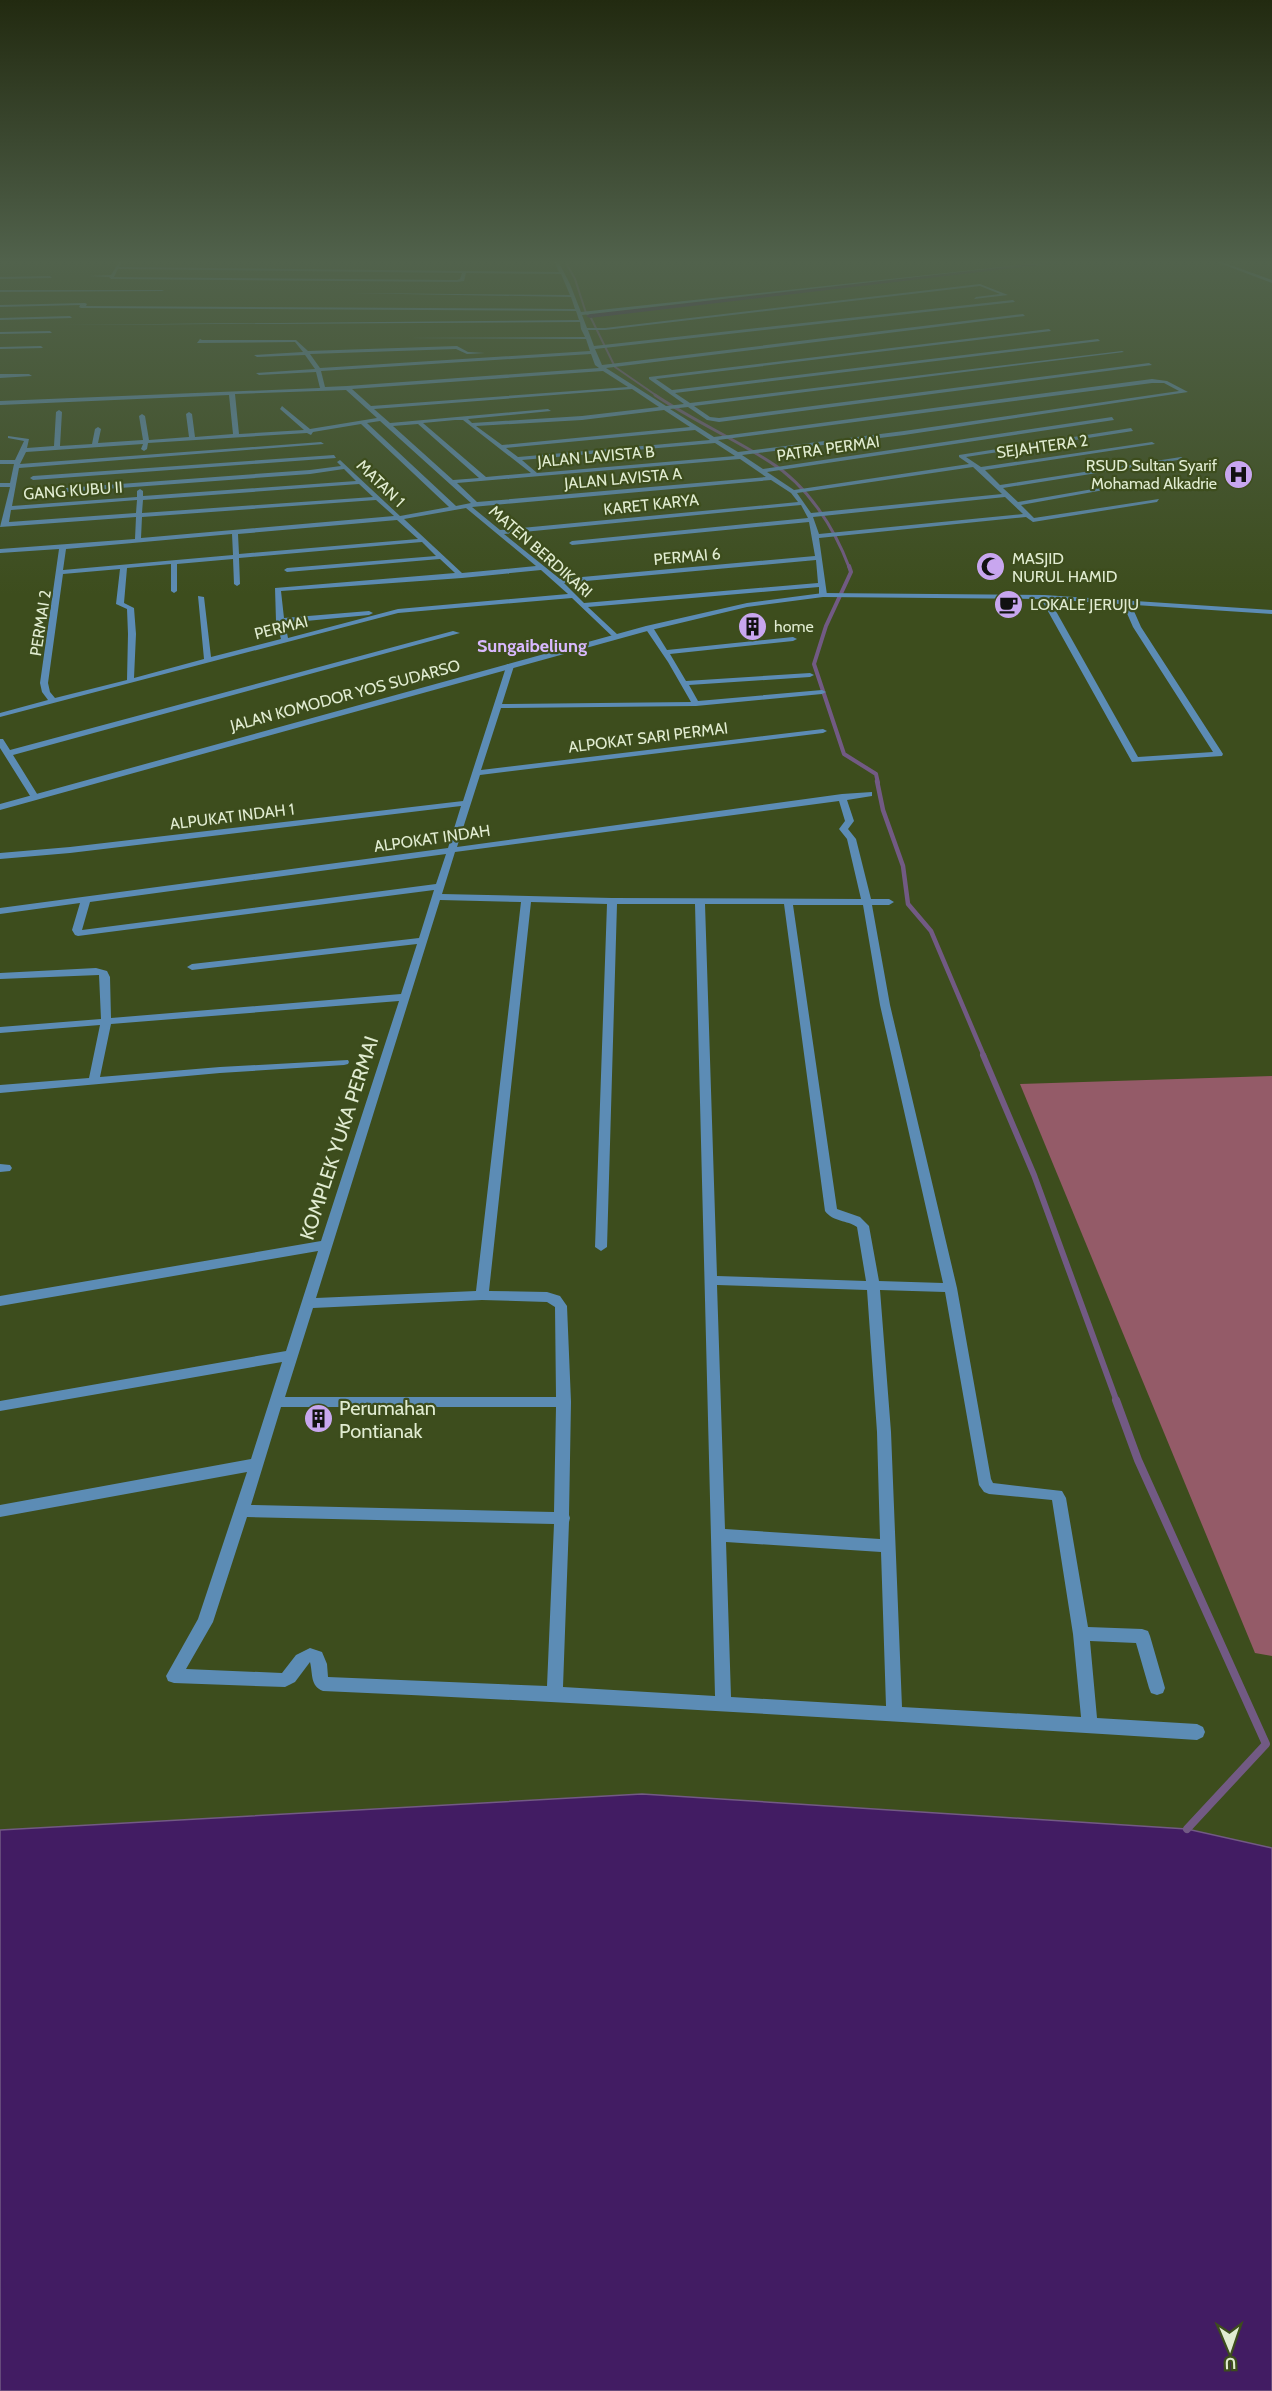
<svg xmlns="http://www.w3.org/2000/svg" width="1272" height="2391" viewBox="0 0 1272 2391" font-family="Cabin,sans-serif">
	<rect width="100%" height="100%" fill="#3d4d1d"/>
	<path fill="#945b68" d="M 1272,1076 L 1272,1656 L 1255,1653 L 1020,1084 Z"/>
	<path fill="#421c63" stroke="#725a84" stroke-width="1.5" d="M 642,1794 L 1187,1829 L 1272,1848 L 1272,2391 L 0,2391 L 0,1830 Z"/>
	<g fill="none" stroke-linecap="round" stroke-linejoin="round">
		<path stroke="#725a84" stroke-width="2" d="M 565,261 L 575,279 L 586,313 L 590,316 L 615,367 L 657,396"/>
		<path stroke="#725a84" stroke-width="3" d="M 655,395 C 692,420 733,438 770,462 C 807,485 834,527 849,567"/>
		<path stroke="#725a84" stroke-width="4" d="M 849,566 L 851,572 L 826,626 L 814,664 L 844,754 L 876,774 L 878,783"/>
		<path stroke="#725a84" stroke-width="4.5" d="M 877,781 L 883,810 L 903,866 L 908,904 L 931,931 L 984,1056"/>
		<path stroke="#725a84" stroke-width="6" d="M 983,1055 L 1034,1175 L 1117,1402"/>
		<path stroke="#725a84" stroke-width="8" d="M 1116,1400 L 1138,1460 L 1266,1744 L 1187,1829"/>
		<path fill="#421c63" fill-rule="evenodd" d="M 1054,261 L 1074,261 L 590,318 L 586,316 L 590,314 Z"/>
		<g fill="#5c8cb5" fill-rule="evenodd">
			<path d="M 120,261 L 122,262 L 119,267 L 559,272 L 554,261 L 558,261 L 570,284 L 581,312 L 1058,261 L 582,315 L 587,328 L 605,328 L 980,284 L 1008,295 L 974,299 L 976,297 L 1000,294 L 980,286 L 605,330 L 588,330 L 594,346 L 1013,300 L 1015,302 L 595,349 L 602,365 L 1023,314 L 1025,316 L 606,368 L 666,406 L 684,404 L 649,379 L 649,377 L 1049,329 L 1051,331 L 656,379 L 672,390 L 1098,339 L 1100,341 L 675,393 L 690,403 L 1122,351 L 1124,352 L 694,406 L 710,417 L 719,418 L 1149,363 L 1152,365 L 719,422 L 707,420 L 688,407 L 670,409 L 714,437 L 1152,379 L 1167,381 L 1188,392 L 904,435 L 742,455 L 763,469 L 1112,417 L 1114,420 L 767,472 L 794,490 L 969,464 L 959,457 L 959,455 L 1131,428 L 1133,431 L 966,457 L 981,467 L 1152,442 L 1155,444 L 985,470 L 1000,485 L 1181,457 L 1184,459 L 1003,488 L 1018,502 L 1145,480 L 1148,482 L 1021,505 L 1034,518 L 1159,499 L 1157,502 L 1033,522 L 1026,517 L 819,538 L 827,595 L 823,597 L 819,595 L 819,587 L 588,607 L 618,635 L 619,637 L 615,639 L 572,598 L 398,613 L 0,717 L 0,713 L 48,700 L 42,692 L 40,683 L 59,549 L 0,553 L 0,549 L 135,539 L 136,517 L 0,527 L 10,487 L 0,487 L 0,483 L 10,483 L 14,464 L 0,464 L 0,460 L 15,460 L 24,441 L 8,438 L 8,436 L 29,439 L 27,448 L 54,446 L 56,412 L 59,410 L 62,412 L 60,446 L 92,444 L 95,429 L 98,427 L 101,429 L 98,443 L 143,440 L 139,416 L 142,414 L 145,416 L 149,440 L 189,437 L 186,414 L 189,412 L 192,414 L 195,437 L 233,434 L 229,395 L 0,405 L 0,401 L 320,388 L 316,372 L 259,375 L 256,373 L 315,369 L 305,355 L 257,357 L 254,355 L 303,352 L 295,342 L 197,343 L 200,339 L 202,340 L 296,340 L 308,351 L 457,346 L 468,352 L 485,353 L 467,354 L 456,349 L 310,354 L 320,368 L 590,351 L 586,339 L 408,338 L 585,337 L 581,329 L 580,322 L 60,325 L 579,320 L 576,311 L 81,308 L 79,307 L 80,305 L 0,307 L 0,305 L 85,303 L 87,304 L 86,306 L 575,309 L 571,297 L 348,293 L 570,295 L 561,274 L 466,273 L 464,281 L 457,282 L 111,279 L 109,277 L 89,276 L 111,275 ZM 118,269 L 462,273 L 460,279 L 457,280 L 114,277 ZM 591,354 L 595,365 L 599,368 L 347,386 L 325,387 L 321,371 ZM 603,371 L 628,387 L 371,406 L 352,389 ZM 1152,383 L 1164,383 L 1179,391 L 904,431 L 738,452 L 718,440 ZM 632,389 L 659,407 L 582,416 L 472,423 L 468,419 L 551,411 L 548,409 L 390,423 L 374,409 ZM 346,390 L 377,418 L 310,429 L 282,406 L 280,409 L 304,430 L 239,434 L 235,394 ZM 664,410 L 690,427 L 502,445 L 476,426 L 582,420 ZM 455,420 L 463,420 L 531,473 L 486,477 L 423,423 ZM 380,421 L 471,503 L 456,506 L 367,423 ZM 361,424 L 449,507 L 400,516 L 340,460 L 337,462 L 341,466 L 310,470 L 38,490 L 35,492 L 38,494 L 310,474 L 344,469 L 356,481 L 143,496 L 143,491 L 140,489 L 137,491 L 137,497 L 12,506 L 19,468 L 324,444 L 321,442 L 20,464 L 26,452 L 143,444 L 141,449 L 144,451 L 147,449 L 148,443 L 307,433 L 311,435 L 313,432 ZM 418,424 L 479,478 L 453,480 L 393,426 ZM 695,430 L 710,440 L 518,457 L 506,448 ZM 715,443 L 735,456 L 537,473 L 522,460 ZM 740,459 L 766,477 L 477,502 L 457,483 ZM 973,467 L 1002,494 L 811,513 L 797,493 ZM 771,480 L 791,493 L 798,502 L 500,530 L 472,507 ZM 359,484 L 373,497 L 142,513 L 143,500 ZM 1005,497 L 1023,514 L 819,534 L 813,517 ZM 137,500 L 136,513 L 9,522 L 11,510 ZM 376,500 L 394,516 L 141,538 L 142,517 ZM 801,505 L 808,518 L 572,541 L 569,543 L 572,545 L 809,522 L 815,556 L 560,579 L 504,534 ZM 466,508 L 536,566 L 462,573 L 404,519 ZM 397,520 L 418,539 L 239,554 L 238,534 ZM 232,534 L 233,555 L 63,570 L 66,549 ZM 422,542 L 436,556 L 287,568 L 284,570 L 287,572 L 440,559 L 455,573 L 275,588 L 276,621 L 281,639 L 211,657 L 204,597 L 198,596 L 204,659 L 134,678 L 136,634 L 134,608 L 124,603 L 127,568 L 171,564 L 171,591 L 174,593 L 177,591 L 177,564 L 233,559 L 234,584 L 237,586 L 240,584 L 239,558 ZM 816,560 L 818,583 L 584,603 L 564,583 ZM 120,569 L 116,604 L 127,609 L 128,634 L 127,680 L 55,698 L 50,692 L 48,683 L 63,574 ZM 541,570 L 568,594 L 398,609 L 288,638 L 285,623 L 369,615 L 373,613 L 369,611 L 284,618 L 281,591 L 462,578 Z"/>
			<path d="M 1214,261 L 1219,261 L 1272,280 L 1272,283 Z"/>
			<path d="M 50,276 L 52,278 L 0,279 L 0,277 Z"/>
			<path d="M 0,290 L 162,290 L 164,291 L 0,292 Z"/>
			<path d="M 70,316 L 72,318 L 0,320 L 0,318 Z"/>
			<path d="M 50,331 L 52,333 L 0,334 L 0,332 Z"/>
			<path d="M 41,346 L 43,348 L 0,349 L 0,347 Z"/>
			<path d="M 0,374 L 29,374 L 32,376 L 0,378 Z"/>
			<path d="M 334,455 L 336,458 L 33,480 L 30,478 L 33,476 Z"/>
			<path d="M 1044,595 L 1048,597 L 1138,757 L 1213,752 L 1133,627 L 1122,602 L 1126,600 L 1130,602 L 1141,627 L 1223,754 L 1222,756 L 1132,762 L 1040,597 Z"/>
			<path d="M 646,626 L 652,626 L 667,650 L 793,637 L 797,639 L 793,641 L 670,654 L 686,681 L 810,673 L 814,675 L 810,677 L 689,685 L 698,701 L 822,690 L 826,692 L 822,694 L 696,706 L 501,708 L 481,770 L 823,729 L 827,731 L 823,733 L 480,775 L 457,847 L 842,794 L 872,792 L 872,796 L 847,800 L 854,821 L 848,829 L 856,839 L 871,899 L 889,899 L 894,902 L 889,905 L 872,905 L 890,1005 L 957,1288 L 991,1479 L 993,1483 L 1062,1491 L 1066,1498 L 1088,1627 L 1142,1629 L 1148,1631 L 1150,1636 L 1165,1688 L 1163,1693 L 1157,1695 L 1151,1693 L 1149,1688 L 1136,1643 L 1090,1641 L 1097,1718 L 1197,1724 L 1203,1727 L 1205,1732 L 1203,1737 L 1197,1740 C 906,1722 615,1704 323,1691 C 310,1686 313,1674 310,1662 L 295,1682 L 285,1687 L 174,1683 L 168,1681 L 166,1676 L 198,1619 L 247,1472 L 0,1517 L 0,1505 L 251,1459 L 282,1362 L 0,1411 L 0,1401 L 286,1351 L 318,1251 L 0,1306 L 0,1296 L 321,1241 L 399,1001 L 111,1024 L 100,1077 L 220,1067 L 348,1060 L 349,1062 L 348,1064 L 344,1065 L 220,1073 L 0,1093 L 0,1085 L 89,1078 L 100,1025 L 0,1033 L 0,1027 L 101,1019 L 99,975 L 0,979 L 0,973 L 96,968 L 107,971 L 110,977 L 111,1018 L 401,994 L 417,944 L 192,970 L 187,967 L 192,964 L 419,938 L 434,890 L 78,936 L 75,935 L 72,930 L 80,903 L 0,914 L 0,908 L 448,848 L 461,806 L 70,853 L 0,859 L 0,853 L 70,847 L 463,801 L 507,664 L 514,666 L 502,704 L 691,702 L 668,662 L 645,628 ZM 839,801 L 845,821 L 839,829 L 847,839 L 861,899 L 612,898 L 442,894 L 455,852 ZM 446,854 L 436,884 L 82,930 L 90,902 ZM 440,900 L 521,902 L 476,1291 L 316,1298 ZM 531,902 L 607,904 L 595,1247 L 601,1251 L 607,1247 L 617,904 L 695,904 L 715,1696 L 563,1687 L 569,1522 L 570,1518 L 569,1515 L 571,1402 L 567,1306 L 560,1296 L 547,1292 L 489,1291 ZM 705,904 L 784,904 L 825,1211 C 833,1222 847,1220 857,1227 L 866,1281 L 717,1276 ZM 793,905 L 863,905 L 880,1005 L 943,1283 L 879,1281 L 869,1226 L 860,1217 L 837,1209 ZM 717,1285 L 867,1290 L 877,1432 L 880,1539 L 725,1529 ZM 880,1290 L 945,1292 L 979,1485 L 984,1492 L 989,1494 L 1052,1500 L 1073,1634 L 1081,1717 L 902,1707 L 891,1432 ZM 482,1300 L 547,1302 L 555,1307 L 556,1397 L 285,1397 L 313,1308 ZM 281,1407 L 556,1407 L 554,1512 L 251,1505 ZM 247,1517 L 554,1524 L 547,1686 L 328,1677 L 327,1664 L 322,1652 L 310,1648 L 296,1655 L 282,1673 L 186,1669 L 213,1622 ZM 726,1542 L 881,1552 L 886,1706 L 731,1697 Z"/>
			<path d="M 453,631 L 460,633 L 13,755 L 39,797 L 38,799 L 32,799 L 0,748 L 0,739 L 3,739 L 10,750 Z"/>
			<path d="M 0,1164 L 10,1165 L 12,1168 L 10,1171 L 0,1172 Z"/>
		</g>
		<path fill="#5c8cb5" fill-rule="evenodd" d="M 823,593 L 1044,595 L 1272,610 L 1272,614 L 1044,599 L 823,597 L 747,607 L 651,630 L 0,810 L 0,804 L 646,626 L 747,603 Z"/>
	</g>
	<linearGradient id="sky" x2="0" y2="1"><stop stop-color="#222a10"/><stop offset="0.44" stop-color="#51624c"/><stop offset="1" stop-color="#51624c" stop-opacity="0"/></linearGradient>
	<rect width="1272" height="595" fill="url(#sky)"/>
	<defs>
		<symbol id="hospital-disc" viewBox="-11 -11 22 22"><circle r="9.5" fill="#c8a6ef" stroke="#3d4d1d"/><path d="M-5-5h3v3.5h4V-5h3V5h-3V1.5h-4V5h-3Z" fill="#111"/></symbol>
		<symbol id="mosque-disc" viewBox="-11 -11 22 22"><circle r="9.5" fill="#c8a6ef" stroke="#3d4d1d"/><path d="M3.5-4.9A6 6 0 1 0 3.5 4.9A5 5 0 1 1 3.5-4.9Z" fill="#111"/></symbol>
		<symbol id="cafe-disc" viewBox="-11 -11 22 22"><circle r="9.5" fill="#c8a6ef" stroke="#3d4d1d"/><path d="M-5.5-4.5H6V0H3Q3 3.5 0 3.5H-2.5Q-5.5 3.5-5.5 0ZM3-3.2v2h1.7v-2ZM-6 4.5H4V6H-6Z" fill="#111"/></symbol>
		<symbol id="building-disc" viewBox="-11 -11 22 22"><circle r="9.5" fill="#c8a6ef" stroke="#3d4d1d"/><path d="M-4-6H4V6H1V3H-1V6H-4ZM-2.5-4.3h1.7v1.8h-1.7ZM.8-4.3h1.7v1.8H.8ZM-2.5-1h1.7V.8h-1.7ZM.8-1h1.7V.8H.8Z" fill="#111"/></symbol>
	</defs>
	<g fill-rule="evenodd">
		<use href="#hospital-disc" x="1222" y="458" width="33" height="33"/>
		<use href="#mosque-disc" x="974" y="550" width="33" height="33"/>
		<use href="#cafe-disc" x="992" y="588" width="33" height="33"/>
		<use href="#building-disc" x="736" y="610" width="33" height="33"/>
		<use href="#building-disc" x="302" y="1402" width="33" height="33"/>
	</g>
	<g text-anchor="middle" stroke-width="4.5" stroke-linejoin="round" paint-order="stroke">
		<g font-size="16" fill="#e1ecd1" stroke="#3d4d1d">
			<text transform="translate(1042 446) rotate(-8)" y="6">SEJAHTERA 2</text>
			<text transform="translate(828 448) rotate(-8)" y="6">PATRA PERMAI</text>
			<text transform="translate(596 456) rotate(-5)" y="6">JALAN LAVISTA B</text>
			<text transform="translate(623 478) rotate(-5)" y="6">JALAN LAVISTA A</text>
			<text transform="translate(381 483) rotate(44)" y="6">MATAN 1</text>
			<text transform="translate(73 490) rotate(-4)" y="6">GANG KUBU II</text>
			<text transform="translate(651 504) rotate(-6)" y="6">KARET KARYA</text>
			<text transform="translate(541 551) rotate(41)" y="6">MATEN BERDIKARI</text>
			<text transform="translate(687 556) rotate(-5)" y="6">PERMAI 6</text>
			<text transform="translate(40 623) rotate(-81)" y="6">PERMAI 2</text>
			<text transform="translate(281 627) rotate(-14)" y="6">PERMAI</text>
			<text transform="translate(345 695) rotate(-15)" y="6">JALAN KOMODOR YOS SUDARSO</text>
			<text transform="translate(648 737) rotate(-7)" y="6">ALPOKAT SARI PERMAI</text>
			<text transform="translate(232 816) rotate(-7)" y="6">ALPUKAT INDAH 1</text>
			<text transform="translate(432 838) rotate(-8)" y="6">ALPOKAT INDAH</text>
		</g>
		<g font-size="16" fill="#e1ecd1" stroke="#3d4d1d" text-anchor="start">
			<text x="1217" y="471" text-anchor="end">RSUD Sultan Syarif<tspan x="1217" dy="18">Mohamad Alkadrie</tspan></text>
			<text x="1012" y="564">MASJID<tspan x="1012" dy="18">NURUL HAMID</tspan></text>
			<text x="1030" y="610">LOKALE JERUJU</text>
			<text x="774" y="632">home</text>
		</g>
		<g font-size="18" font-weight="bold" fill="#d9b9fe" stroke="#3d4d1d">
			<text x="532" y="652">Sungaibeliung</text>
		</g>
		<g font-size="20" fill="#e1ecd1" stroke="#3d4d1d">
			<text transform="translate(339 1138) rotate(-72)" y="7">KOMPLEK YUKA PERMAI</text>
		</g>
		<g font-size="20" fill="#e1ecd1" stroke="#3d4d1d" text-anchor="start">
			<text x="339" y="1415">Perumahan<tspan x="339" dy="23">Pontianak</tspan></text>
		</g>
	</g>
	<g transform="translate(1230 2349) rotate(178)" stroke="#3d4d1d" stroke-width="4.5" paint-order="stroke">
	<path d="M0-4.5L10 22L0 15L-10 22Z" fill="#e1ecd1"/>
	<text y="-9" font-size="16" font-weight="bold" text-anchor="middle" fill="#e1ecd1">U</text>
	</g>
</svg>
